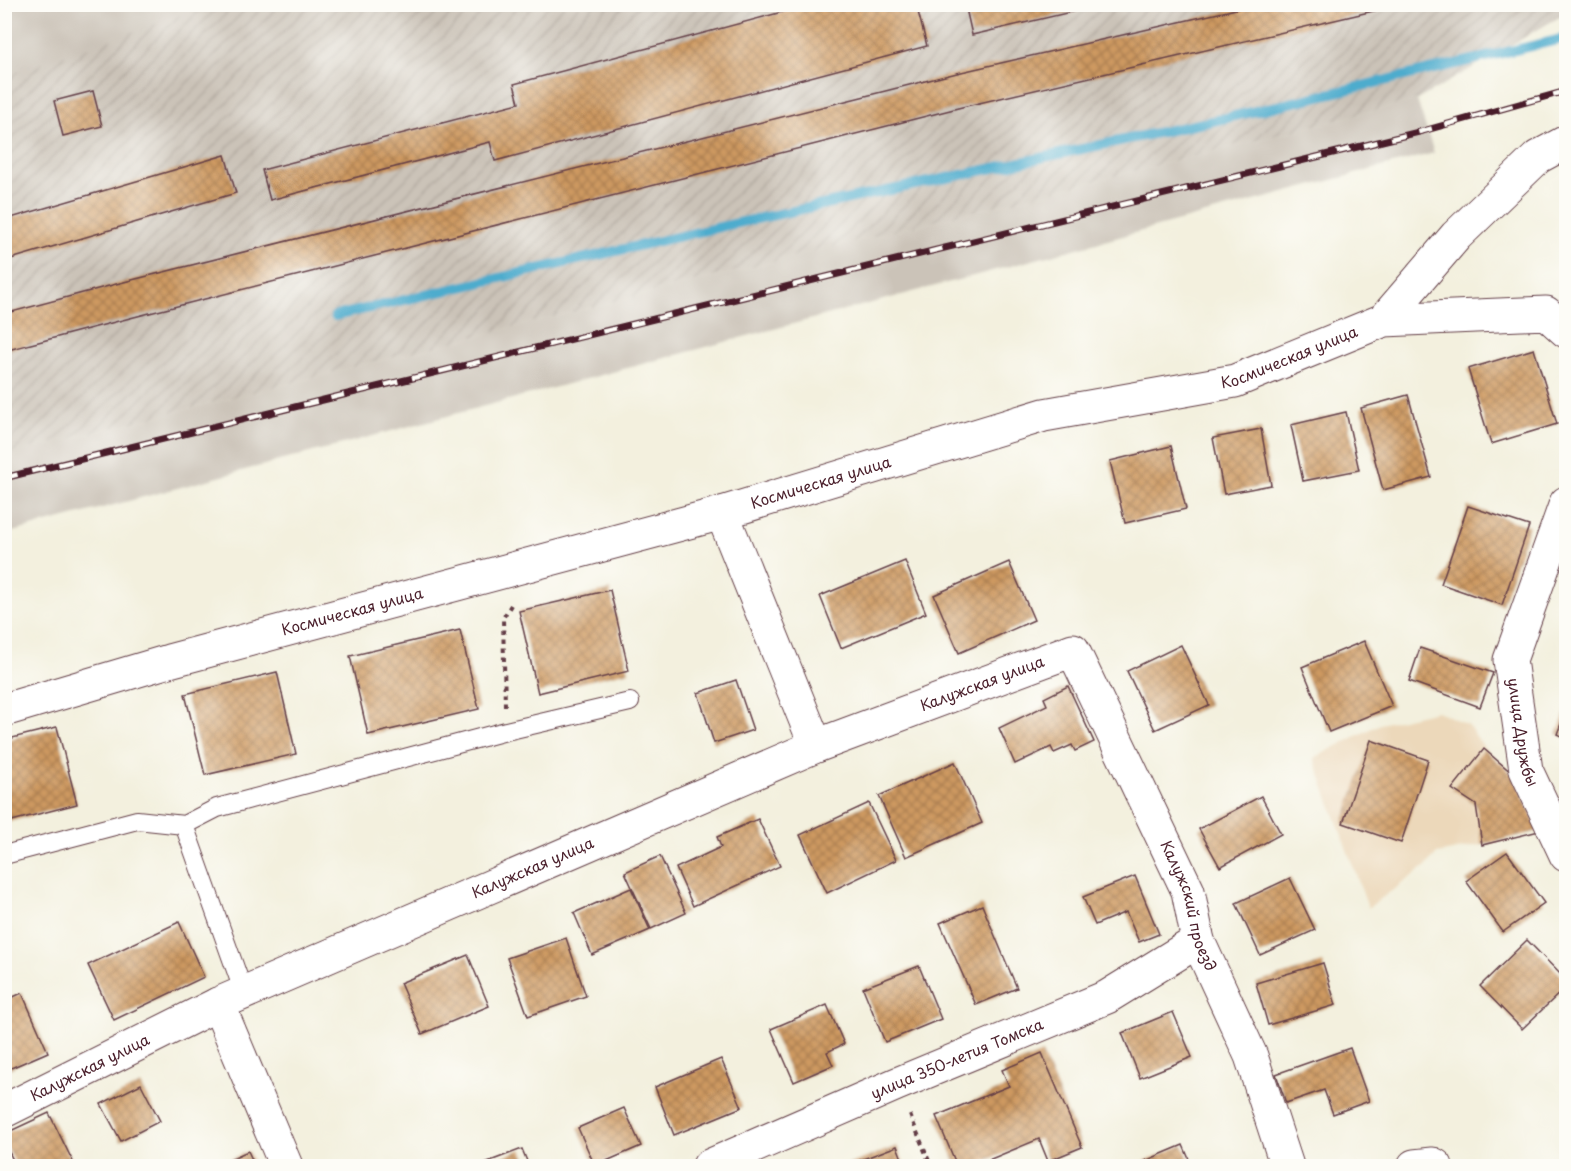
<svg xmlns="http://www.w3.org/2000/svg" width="1571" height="1171" viewBox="0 0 1571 1171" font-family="'Playpen Sans',sans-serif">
	<defs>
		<pattern id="industrial-furrows" width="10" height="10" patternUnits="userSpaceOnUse" patternTransform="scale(1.5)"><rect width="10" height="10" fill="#cbc3b8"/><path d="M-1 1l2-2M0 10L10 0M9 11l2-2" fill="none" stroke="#b0a79e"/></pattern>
		<pattern id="building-cross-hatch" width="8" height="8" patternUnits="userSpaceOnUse" patternTransform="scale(1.5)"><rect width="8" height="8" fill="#cd9961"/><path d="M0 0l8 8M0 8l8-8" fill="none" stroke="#a87c50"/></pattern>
	</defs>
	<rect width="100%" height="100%" fill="#fdfcf7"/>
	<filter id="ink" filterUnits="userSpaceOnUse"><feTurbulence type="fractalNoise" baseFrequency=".0167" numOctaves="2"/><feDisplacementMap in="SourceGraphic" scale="12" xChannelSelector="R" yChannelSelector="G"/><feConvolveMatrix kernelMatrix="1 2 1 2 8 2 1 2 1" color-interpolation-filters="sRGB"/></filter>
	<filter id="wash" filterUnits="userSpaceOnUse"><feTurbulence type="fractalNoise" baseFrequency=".008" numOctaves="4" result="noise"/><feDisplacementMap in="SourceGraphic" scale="24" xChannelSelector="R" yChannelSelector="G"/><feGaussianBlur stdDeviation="1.35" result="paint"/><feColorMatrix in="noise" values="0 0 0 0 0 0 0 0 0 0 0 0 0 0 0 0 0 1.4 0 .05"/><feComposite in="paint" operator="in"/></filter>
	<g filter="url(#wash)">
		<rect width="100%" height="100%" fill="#f3f0de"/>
		<path fill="#ecd8ba" d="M 1437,711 L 1468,725 L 1485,749 L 1513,774 L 1539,831 L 1482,845 L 1437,854 L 1426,866 L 1368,908 L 1314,758 L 1380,724 Z"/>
		<path fill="url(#industrial-furrows)" d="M 189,5 L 1566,5 L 1566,13 L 1417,100 L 5,455 L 5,76 Z"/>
		<g fill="#cbc3b8">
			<path d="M 5,4 L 211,4 L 211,5 L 5,76 Z"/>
			<path d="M 1417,100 L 1434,153 L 5,534 L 5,455 Z"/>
		</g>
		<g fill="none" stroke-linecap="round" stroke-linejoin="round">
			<path stroke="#4eaccd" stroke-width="10" d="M 335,316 L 724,226 L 1226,118 L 1566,38"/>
		</g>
		<g id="blocks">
			<g fill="url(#building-cross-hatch)">
				<path d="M 812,4 L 916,4 L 927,46 L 495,161 L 490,142 L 270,200 L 262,170 L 519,103 L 514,84 Z"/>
				<path d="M 965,4 L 1101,4 L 1101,5 L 972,35 Z"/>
				<path d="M 1258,4 L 1399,5 L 962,107 L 134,317 L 4,351 L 4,314 L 120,283 L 957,73 Z"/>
				<path d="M 93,91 L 102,126 L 63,136 L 54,101 Z"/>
				<path d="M 225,155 L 236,193 L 4,261 L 4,220 Z"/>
				<path d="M 1534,349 L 1557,424 L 1491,444 L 1468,369 Z"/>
				<path d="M 1408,395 L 1431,477 L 1383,490 L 1361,408 Z"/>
				<path d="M 1346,412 L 1359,470 L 1303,481 L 1291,425 Z"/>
				<path d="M 1261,429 L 1271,485 L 1224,494 L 1213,438 Z"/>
				<path d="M 1171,446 L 1186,509 L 1125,523 L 1110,461 Z"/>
				<path d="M 1468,506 L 1529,526 L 1502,605 L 1441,584 Z"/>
				<path d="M 905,561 L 926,613 L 841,648 L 820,596 Z"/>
				<path d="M 1009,562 L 1034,620 L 959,653 L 934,595 Z"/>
				<path d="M 610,590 L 629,671 L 538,693 L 519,611 Z"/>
				<path d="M 460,630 L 479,709 L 368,735 L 350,656 Z"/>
				<path d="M 1364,641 L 1392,706 L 1329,732 L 1302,667 Z"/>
				<path d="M 1181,645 L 1209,705 L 1155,730 L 1127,671 Z"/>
				<path d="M 1420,648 L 1493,673 L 1480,707 L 1409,681 Z"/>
				<path d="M 277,672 L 296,754 L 205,775 L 185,694 Z"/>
				<path d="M 736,680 L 753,730 L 714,743 L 698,693 Z"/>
				<path d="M 1068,686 L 1094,742 L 1075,751 L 1072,745 L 1054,753 L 1051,747 L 1015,764 L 999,728 L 1047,705 L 1044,698 Z"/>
				<path d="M 1566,711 L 1566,738 L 1557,734 Z"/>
				<path d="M 57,727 L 77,804 L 4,823 L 4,740 Z"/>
				<path d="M 1371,740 L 1428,760 L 1401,843 L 1343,823 Z"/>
				<path d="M 1484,749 L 1513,774 L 1539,831 L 1482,845 L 1476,805 L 1452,789 Z"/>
				<path d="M 955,762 L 982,823 L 906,857 L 879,796 Z"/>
				<path d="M 1261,796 L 1281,834 L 1220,867 L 1199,829 Z"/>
				<path d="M 869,803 L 896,860 L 827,893 L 800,835 Z"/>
				<path d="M 758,819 L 780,866 L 693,906 L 676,868 L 721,847 L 717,837 Z"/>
				<path d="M 1507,852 L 1544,903 L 1503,932 L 1466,881 Z"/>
				<path d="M 660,856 L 686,913 L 651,929 L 625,872 Z"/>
				<path d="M 1135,876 L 1159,934 L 1139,942 L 1126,912 L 1095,925 L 1083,897 Z"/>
				<path d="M 1290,878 L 1315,930 L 1260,955 L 1236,903 Z"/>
				<path d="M 631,888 L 650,930 L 592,955 L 574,913 Z"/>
				<path d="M 982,905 L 1017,988 L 976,1005 L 940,923 Z"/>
				<path d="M 179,922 L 204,977 L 114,1020 L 88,965 Z"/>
				<path d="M 566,938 L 586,996 L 528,1016 L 507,958 Z"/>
				<path d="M 1527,940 L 1566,980 L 1566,987 L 1522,1029 L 1480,986 Z"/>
				<path d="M 468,955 L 489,1006 L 422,1034 L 400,983 Z"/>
				<path d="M 1323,963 L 1336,1005 L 1268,1025 L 1256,983 Z"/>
				<path d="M 919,966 L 941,1019 L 885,1042 L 863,988 Z"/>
				<path d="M 22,993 L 48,1052 L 4,1071 L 4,1001 Z"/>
				<path d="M 827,1005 L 844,1044 L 827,1052 L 833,1065 L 794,1082 L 771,1029 Z"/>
				<path d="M 1173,1012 L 1192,1057 L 1140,1078 L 1122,1033 Z"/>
				<path d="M 1350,1048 L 1369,1101 L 1333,1114 L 1324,1090 L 1286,1103 L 1276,1074 Z"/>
				<path d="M 1042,1053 L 1082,1147 L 1048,1161 L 1039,1139 L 974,1166 L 957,1166 L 936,1116 L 1009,1086 L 1002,1070 Z"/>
				<path d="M 721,1059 L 742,1107 L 674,1135 L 655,1087 Z"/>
				<path d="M 141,1084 L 160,1121 L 121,1141 L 101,1104 Z"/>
				<path d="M 624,1108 L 641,1146 L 595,1166 L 578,1128 Z"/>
				<path d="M 49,1113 L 75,1166 L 16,1166 L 4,1142 L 4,1134 Z"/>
				<path d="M 1183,1145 L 1192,1166 L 1133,1166 Z"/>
				<path d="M 897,1146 L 905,1166 L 845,1166 Z"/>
				<path d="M 522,1149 L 529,1166 L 477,1166 Z"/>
				<path d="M 248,1151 L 255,1166 L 214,1166 Z"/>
				<path d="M 1566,1156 L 1566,1166 L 1551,1166 Z"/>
			</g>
		</g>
	</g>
	<g filter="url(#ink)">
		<use href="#blocks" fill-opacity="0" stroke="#633e46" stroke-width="1.5"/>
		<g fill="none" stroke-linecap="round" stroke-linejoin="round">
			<defs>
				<g id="service">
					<path d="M 184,825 L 244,993"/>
					<path d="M 4,855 L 137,820 L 184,825 L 217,808 L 506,731 L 630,702"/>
				</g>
				<g id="minor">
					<path d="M 1384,320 L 1546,313 L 1566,331"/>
					<path id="s1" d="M 1566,503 L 1510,660 L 1526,770 L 1566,855"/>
					<path d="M 722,513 L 816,746"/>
					<path id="s2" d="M 4,710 L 169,661 L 722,513 L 1044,415 L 1235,381 L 1384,320 L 1456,236 L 1538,157 L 1566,142"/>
					<path d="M 218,1004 L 286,1166"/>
					<path id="s3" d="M 4,1111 L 218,1004 L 816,746 L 1073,650 L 1188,891 L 1198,941 L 1251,1056 L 1287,1166"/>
					<path id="s4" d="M 709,1166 L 897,1084 L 1107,997 L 1198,941"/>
					<path d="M 1414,1166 L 1433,1164 L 1436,1166"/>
				</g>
			</defs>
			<use href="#service" stroke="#633e46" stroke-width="20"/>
			<use href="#minor" stroke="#633e46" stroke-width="35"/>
			<g stroke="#633e46" stroke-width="4" stroke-dasharray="4.5 4.5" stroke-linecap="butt">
				<path d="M 505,706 L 503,618 L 511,605"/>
				<path d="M 910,1115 L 931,1166"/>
			</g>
			<use href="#service" stroke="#fff" stroke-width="18"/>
			<use href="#minor" stroke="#fff" stroke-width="33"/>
			<defs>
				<path id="rail" d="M 4,478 L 1423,131 L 1566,91"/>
			</defs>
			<use href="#rail" stroke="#4a1f2b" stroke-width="7"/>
			<use href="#rail" stroke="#fdfcf7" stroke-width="4.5" stroke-dasharray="14" stroke-linecap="butt"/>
		</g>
	</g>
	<g text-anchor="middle" stroke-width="5" stroke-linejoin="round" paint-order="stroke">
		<g font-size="15" fill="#4a1f2b" stroke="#fdfcf7">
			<text dy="5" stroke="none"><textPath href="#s2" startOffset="1334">Космическая улица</textPath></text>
			<text dy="5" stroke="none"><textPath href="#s2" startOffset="848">Космическая улица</textPath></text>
			<text dy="5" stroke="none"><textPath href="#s2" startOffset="362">Космическая улица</textPath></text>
			<text dy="5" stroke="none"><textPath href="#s3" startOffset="1068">Калужская улица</textPath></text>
			<text dy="5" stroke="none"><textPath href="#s1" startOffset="240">улица Дружбы</textPath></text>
			<text dy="5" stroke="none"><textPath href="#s3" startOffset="582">Калужская улица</textPath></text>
			<text dy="5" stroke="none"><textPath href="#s3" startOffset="1446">Калужский проезд</textPath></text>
			<text dy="5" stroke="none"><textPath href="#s4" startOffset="270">улица 350-летия Томска</textPath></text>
			<text dy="5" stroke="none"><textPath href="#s3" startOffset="96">Калужская улица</textPath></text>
		</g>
	</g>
	<rect width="1571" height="1171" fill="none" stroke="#fdfcf7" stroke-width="24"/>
</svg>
